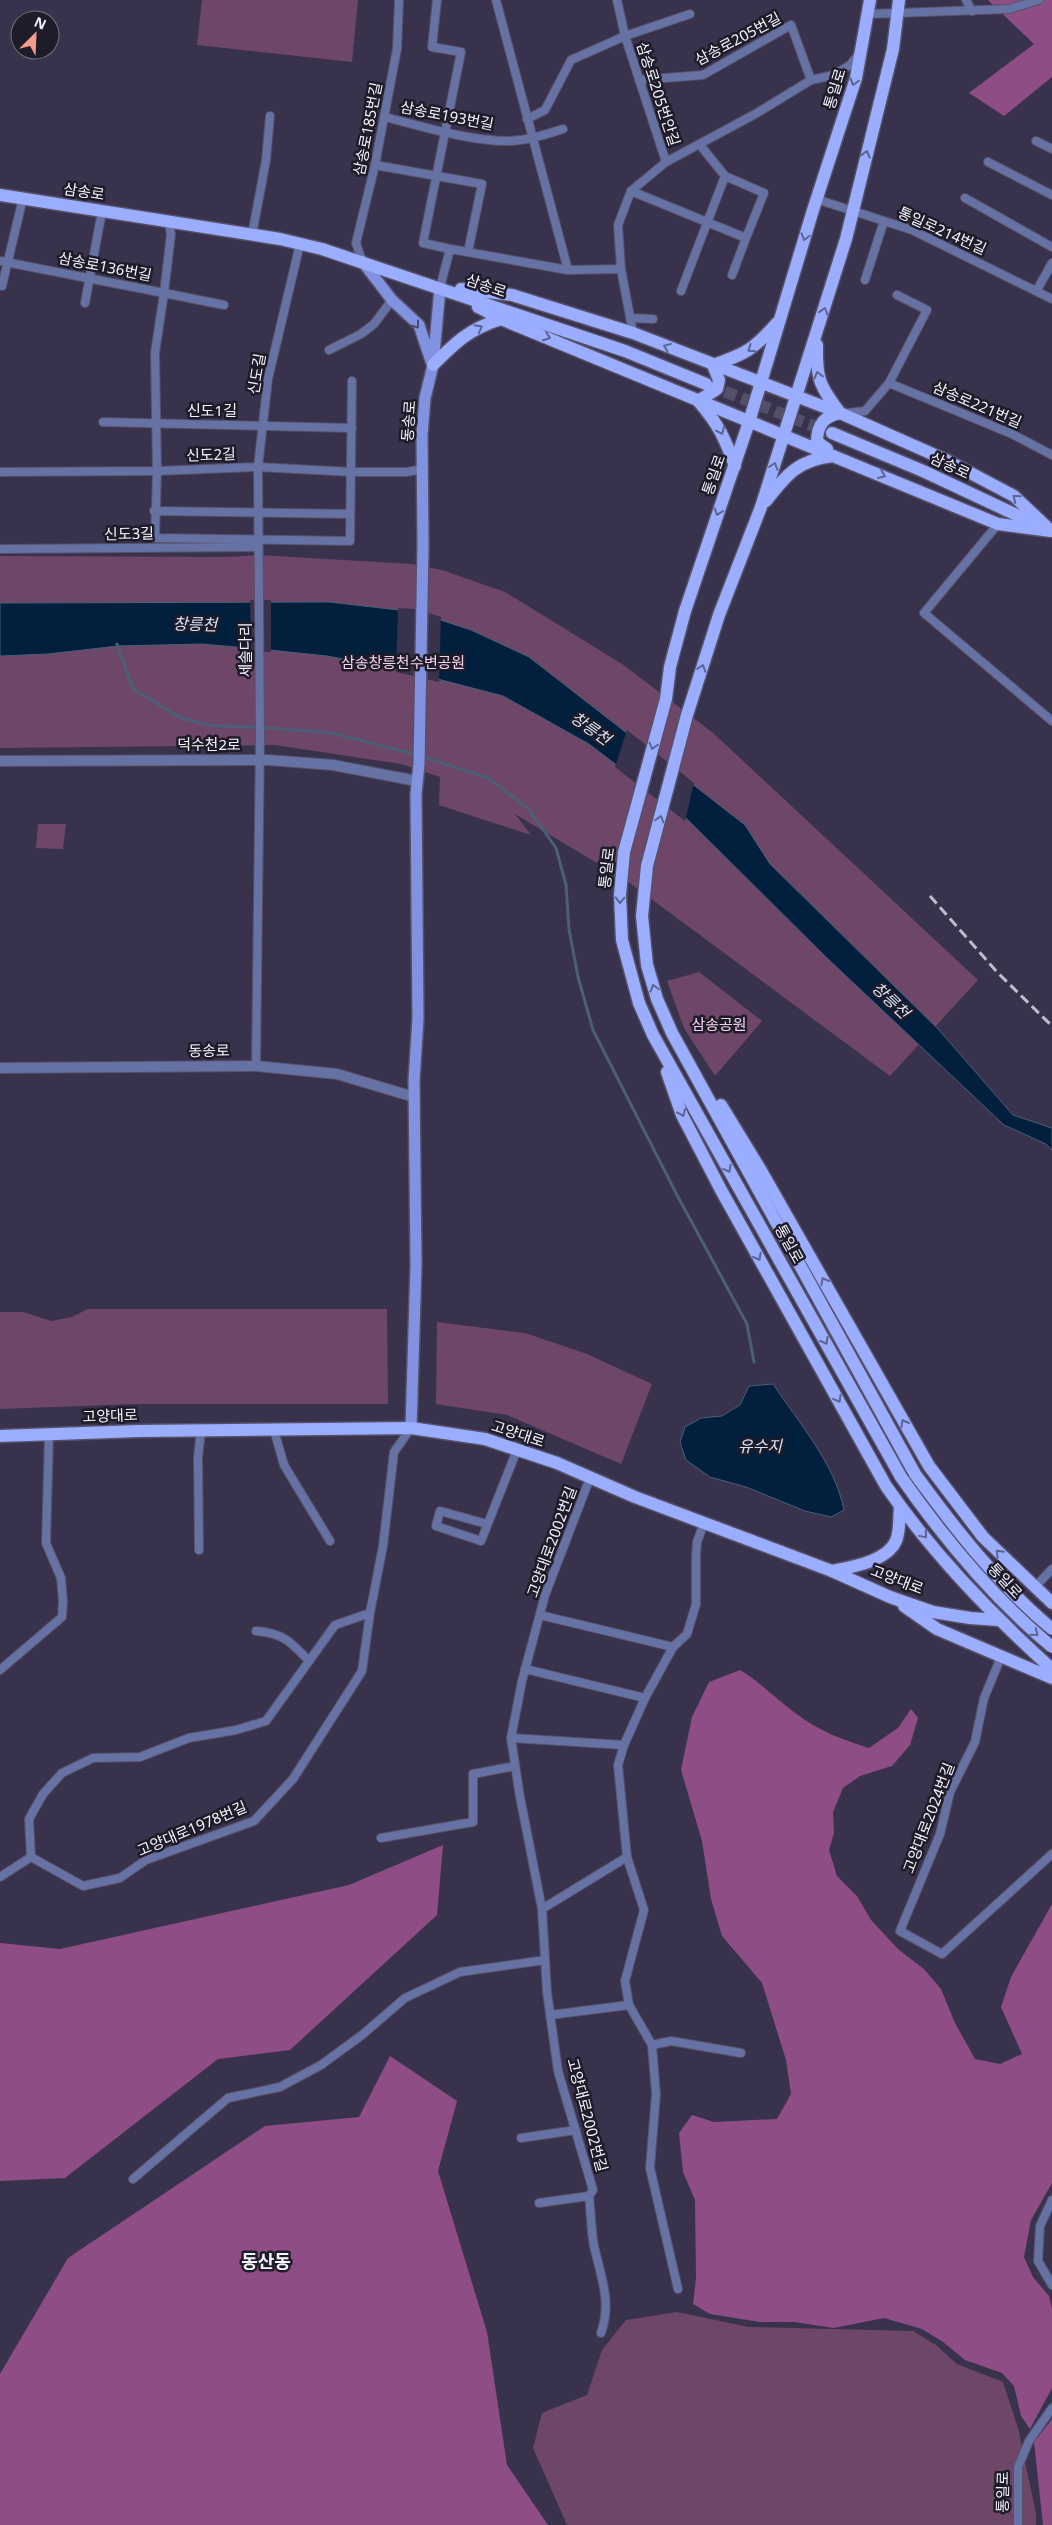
<svg xmlns="http://www.w3.org/2000/svg" width="1052" height="2525" viewBox="0 0 1052 2525" font-family="'Noto Sans','Noto Sans KR',sans-serif">
	<rect width="100%" height="100%" fill="#38324d"/>
	<g fill="#6e4768">
		<path d="M 202,0 L 358,0 L 352,62 L 197,45 Z"/>
		<path d="M 259,555 L 411,564 L 442,570 L 505,592 L 622,664 L 712,732 L 978,980 L 890,1076 L 627,881 L 515,814 L 531,835 L 439,805 L 440,777 L 401,764 L 275,745 L 0,748 L 0,556 L 226,557 Z"/>
		<path d="M 38,824 L 66,824 L 63,849 L 36,848 Z"/>
		<path d="M 699,972 L 762,1021 L 715,1076 L 684,1028 L 667,981 Z"/>
		<path d="M 88,1309 L 387,1309 L 388,1404 L 135,1404 L 0,1409 L 0,1312 L 23,1312 L 51,1321 L 72,1317 Z"/>
		<path d="M 437,1322 L 525,1333 L 587,1354 L 652,1384 L 621,1464 L 507,1415 L 436,1404 Z"/>
		<path d="M 677,2312 L 749,2327 L 913,2331 L 936,2345 L 957,2364 L 1003,2382 L 1018,2428 L 1036,2514 L 1036,2525 L 567,2525 L 533,2448 L 542,2413 L 587,2395 L 602,2350 L 626,2320 Z"/>
	</g>
	<g fill="#8e4e85">
		<path d="M 988,0 L 1052,0 L 1052,77 L 1004,116 L 969,93 L 1034,44 Z"/>
		<path d="M 740,1670 C 763,1684 780,1703 802,1718 C 822,1732 846,1741 869,1748 L 898,1728 L 911,1709 L 918,1718 L 910,1745 L 892,1766 L 860,1776 L 843,1788 L 833,1812 L 834,1833 L 829,1850 L 837,1876 L 857,1896 L 871,1920 L 899,1950 L 924,1969 L 941,1989 L 955,2023 L 975,2059 L 1000,2064 L 1022,2054 L 1001,2007 L 1011,1977 L 1052,1904 L 1052,2183 L 1031,2220 L 1024,2257 L 1033,2277 L 1049,2296 L 1052,2309 L 1052,2388 L 1030,2429 L 1021,2416 L 1014,2386 L 1002,2373 L 965,2360 L 943,2342 L 922,2329 L 884,2318 L 834,2328 L 794,2322 L 760,2322 L 710,2314 L 693,2304 L 696,2278 L 695,2200 L 683,2172 L 679,2133 L 692,2115 L 714,2122 L 777,2119 L 791,2094 L 786,2060 L 762,1983 L 722,1936 L 711,1899 L 702,1841 L 681,1770 L 692,1717 L 709,1682 Z"/>
		<path d="M 443,1845 L 437,1915 L 290,2050 L 218,2059 L 65,2178 L 0,2181 L 0,1943 L 60,1949 L 349,1885 Z"/>
		<path d="M 390,2056 L 457,2101 L 438,2171 L 487,2332 L 507,2465 L 548,2525 L 0,2525 L 0,2374 L 68,2258 L 265,2126 L 359,2117 Z"/>
		<path d="M 1052,2419 L 1052,2525 L 1043,2525 L 1034,2442 Z"/>
	</g>
	<g fill="#031f3e" stroke="#4b5f77">
		<path d="M 329,602 L 416,612 L 471,630 L 529,657 L 745,825 L 770,864 L 939,1030 L 1013,1115 L 1052,1128 L 1052,1150 L 1046,1144 L 1004,1125 L 826,957 L 685,817 L 589,744 L 503,696 L 403,670 L 327,656 L 260,649 L 201,644 L 118,646 L 48,654 L 0,656 L 0,603 Z"/>
		<path d="M 773,1384 C 799,1423 835,1464 844,1510 L 831,1517 L 805,1511 L 746,1487 L 710,1477 L 686,1460 L 680,1442 L 685,1427 L 701,1418 L 722,1416 L 740,1405 L 749,1386 Z"/>
	</g>
	<g fill="#38324d">
		<path d="M 250,600 L 271,600 L 271,652 L 251,651 Z"/>
		<path d="M 398,608 L 416,609 L 441,617 L 439,682 L 396,672 Z"/>
		<path d="M 627,730 L 694,783 L 685,821 L 615,767 Z"/>
	</g>
	<g fill="none" stroke-linecap="round" stroke-linejoin="round">
		<path stroke="#4b5f77" stroke-width="3" d="M 117,644 L 133,689 L 181,718 L 213,726 L 260,727 L 331,733 L 414,754 L 488,778 L 528,808 L 556,848 L 566,885 L 569,929 L 578,977 L 593,1030 L 677,1195 L 747,1324 L 754,1362"/>
		<path stroke="#544f67" stroke-width="12" stroke-dasharray="12 6" stroke-linecap="butt" d="M 708,385 L 829,432"/>
		<defs>
			<g id="minor">
				<path d="M 437,0 L 432,47 L 461,52 L 423,243 L 450,249"/>
				<path d="M 496,0 L 568,270"/>
				<path d="M 617,0 L 625,36 L 666,162"/>
				<path d="M 966,0 L 972,11"/>
				<path d="M 868,14 L 1009,9 L 1039,0"/>
				<path d="M 639,80 L 703,75 L 791,25 L 811,80"/>
				<path d="M 385,117 C 420,126 470,141 506,141 C 526,141 544,135 563,129"/>
				<path d="M 527,119 L 545,110 L 571,60 L 625,36 L 690,14"/>
				<path d="M 1036,141 L 1052,149"/>
				<path d="M 988,162 L 1052,195"/>
				<path d="M 375,165 L 482,184 L 468,252"/>
				<path d="M 631,191 L 746,238 L 764,193 L 725,176 L 700,145"/>
				<path d="M 965,198 L 1052,247"/>
				<path d="M 816,199 L 912,230 L 1052,299"/>
				<path d="M 252,235 L 266,160 L 270,116"/>
				<path d="M 0,261 L 164,293 L 171,234 L 168,221"/>
				<path d="M 362,261 L 356,243 L 375,165 L 397,49 L 399,0"/>
				<path d="M 732,275 L 746,238"/>
				<path d="M 865,280 L 884,221"/>
				<path d="M 2,286 L 23,198"/>
				<path d="M 440,288 L 450,249 L 568,270 L 621,269"/>
				<path d="M 1037,290 L 1052,263"/>
				<path d="M 681,291 L 725,176"/>
				<path d="M 85,303 L 102,211"/>
				<path d="M 224,305 L 164,293 L 155,353 L 157,471 L 155,538 L 350,541 L 352,381"/>
				<path d="M 630,318 L 653,319"/>
				<path d="M 633,333 L 621,269 L 618,225 L 631,191 L 666,162 L 757,113 L 811,80 L 834,75 L 850,65 L 858,55"/>
				<path d="M 329,350 L 361,334 L 374,324 L 392,300"/>
				<path d="M 889,383 L 1012,434 L 1052,455"/>
				<path d="M 848,413 L 865,411 L 889,383 L 927,310 L 897,295"/>
				<path d="M 103,422 L 352,428"/>
				<path d="M 0,472 L 157,471 L 258,467 L 352,472 L 407,472 L 422,469"/>
				<path d="M 154,511 L 350,514"/>
				<path d="M 998,524 L 924,613 L 1052,721"/>
				<path d="M 0,549 L 257,547"/>
				<path d="M 256,1066 L 260,739 L 258,467 L 268,379 L 300,244"/>
				<path d="M 274,1430 L 284,1465 L 330,1541"/>
				<path d="M 590,1478 L 545,1595 L 522,1681 L 511,1738 L 520,1797 L 542,1909 L 547,1992 L 558,2071 L 593,2190 L 589,2196 C 591,2213 591,2230 594,2246 C 601,2277 612,2302 601,2333"/>
				<path d="M 487,1524 L 440,1511 L 436,1526 L 481,1541 L 517,1450"/>
				<path d="M 199,1550 L 198,1457 L 201,1431"/>
				<path d="M 1034,1588 L 1052,1569"/>
				<path d="M 370,1613 L 335,1625 L 266,1721 L 236,1730 L 189,1738 L 140,1757 L 93,1758 L 62,1773 L 43,1794 L 29,1819 L 31,1857 L 83,1886 L 120,1878 L 146,1860 L 254,1821 L 293,1779 L 362,1671 L 370,1613 L 383,1546 L 394,1452 L 411,1428"/>
				<path d="M 540,1615 L 673,1647"/>
				<path d="M 256,1631 C 283,1633 291,1642 309,1661"/>
				<path d="M 1001,1657 L 984,1698 L 975,1742 L 950,1792 L 940,1834 L 900,1931 L 942,1954 L 1052,1854"/>
				<path d="M 525,1669 L 645,1698"/>
				<path d="M 0,1670 L 62,1617 L 63,1601 L 61,1578 L 46,1543 L 49,1435"/>
				<path d="M 511,1738 L 624,1745"/>
				<path d="M 381,1838 L 473,1822 L 473,1774 L 515,1766"/>
				<path d="M 0,1877 L 31,1857"/>
				<path d="M 542,1909 L 627,1857"/>
				<path d="M 550,2015 L 629,2005"/>
				<path d="M 652,2045 L 671,2041 L 741,2053"/>
				<path d="M 521,2138 L 576,2130"/>
				<path d="M 133,2179 L 228,2098 L 280,2087 L 321,2065 L 362,2035 L 405,1998 L 460,1972 L 545,1960"/>
				<path d="M 1052,2200 L 1040,2226 L 1038,2261 L 1052,2285"/>
				<path d="M 539,2203 L 589,2196"/>
				<path d="M 678,2289 L 650,2168 L 656,2094 L 652,2045 L 629,2005 L 625,1981 L 644,1910 L 627,1857 L 618,1765 L 624,1745 L 645,1698 L 673,1647 L 687,1634 L 696,1604 L 696,1556 L 697,1542 L 704,1523"/>
				<path d="M 1018,2525 L 1018,2467 L 1029,2441 L 1052,2408"/>
			</g>
			<g id="tertiary">
				<path d="M 0,761 L 268,760 L 333,765 L 417,781"/>
				<path d="M 0,1068 L 256,1066 L 337,1074 L 414,1097"/>
			</g>
			<g id="secondary">
				<path d="M 362,261 L 392,300 L 419,325 L 431,361"/>
				<path d="M 411,1428 L 416,1265 L 414,1080 L 418,1019 L 416,794 L 419,764 L 423,545 L 422,435 L 425,398 L 433,365 L 440,288"/>
			</g>
			<g id="primary">
				<path d="M 870,0 L 856,78 L 813,210 L 749,422 L 685,611 L 670,667 L 666,699 L 624,852 L 620,895 L 622,940 L 639,1003 L 653,1035 L 901,1477"/>
				<path d="M 899,0 L 893,49 L 846,239 L 761,507 L 719,615 L 687,715 L 647,866 L 642,916 L 647,965 L 657,999 L 672,1033 L 915,1474"/>
				<path d="M 0,195 L 280,239 L 322,249 L 625,351 L 706,384"/>
				<path d="M 461,289 L 512,295 L 633,333 L 840,413 L 946,460 L 1014,496 L 1051,531"/>
				<path d="M 478,307 L 501,319 L 998,524 L 1051,531"/>
				<path d="M 817,345 C 816,380 820,386 840,413"/>
				<path d="M 433,365 C 456,342 469,329 501,319"/>
				<path d="M 713,365 C 746,354 754,349 777,323"/>
				<path d="M 698,401 L 717,389 L 719,380 L 713,365"/>
				<path d="M 700,403 C 719,425 725,439 735,466"/>
				<path d="M 832,433 L 923,471 L 1038,525"/>
				<path d="M 827,449 L 817,442 C 817,425 824,416 840,413"/>
				<path d="M 766,501 C 787,474 798,460 833,456"/>
				<path d="M 667,1072 L 682,1115 L 721,1190 L 886,1486 C 933,1554 991,1614 1052,1669"/>
				<path d="M 721,1105 L 760,1169 L 929,1466 L 983,1537 L 1052,1603"/>
				<path d="M 0,1436 L 139,1431 L 411,1428 L 485,1439 L 557,1463 L 635,1497 L 832,1571 L 890,1597 L 933,1612 L 970,1618 L 998,1620"/>
				<path d="M 832,1571 C 852,1567 890,1561 897,1538 C 900,1528 899,1516 900,1506"/>
				<path d="M 904,1606 L 937,1629 L 1052,1678"/>
			</g>
		</defs>
		<use href="#minor" stroke="#565169" stroke-width="10"/>
		<use href="#tertiary" stroke="#565169" stroke-width="12"/>
		<use href="#secondary" stroke="#565169" stroke-width="14"/>
		<use href="#primary" stroke="#565169" stroke-width="15"/>
		<use href="#minor" stroke="#6672a3" stroke-width="8"/>
		<use href="#tertiary" stroke="#6672a3" stroke-width="10"/>
		<use href="#secondary" stroke="#8192e1" stroke-width="11"/>
		<use href="#primary" stroke="#9badfe" stroke-width="12"/>
		<path stroke="#bfbccb" stroke-width="3" stroke-dasharray="10 5" stroke-linecap="butt" d="M 930,896 L 997,972 L 1052,1026"/>
		<defs>
			<g id="primary-bridge">
				<path d="M 915,1474 C 956,1530 998,1584 1052,1629"/>
				<path d="M 901,1477 C 945,1540 993,1598 1052,1647"/>
			</g>
		</defs>
		<use href="#primary-bridge" stroke="#565169" stroke-width="15" stroke-linecap="butt"/>
		<use href="#primary-bridge" stroke="#9badfe" stroke-width="12"/>
	</g>
	<defs><path id="oneway-chevron" d="M-2-3.5L2.5 0L-2 3.5" fill="none" stroke-width="1.6" stroke-linecap="round" stroke-linejoin="round" transform="scale(1.25)"/></defs>
	<g stroke="#5c6493">
		<use href="#oneway-chevron" transform="translate(854 82) rotate(106)"/>
		<use href="#oneway-chevron" transform="translate(866 154) rotate(-76)"/>
		<use href="#oneway-chevron" transform="translate(805 237) rotate(106)"/>
		<use href="#oneway-chevron" transform="translate(824 311) rotate(-73)"/>
		<use href="#oneway-chevron" transform="translate(479 328) rotate(-28)"/>
		<use href="#oneway-chevron" transform="translate(547 337) rotate(21)"/>
		<use href="#oneway-chevron" transform="translate(667 347) rotate(-158)"/>
		<use href="#oneway-chevron" transform="translate(751 349) rotate(145)"/>
		<use href="#oneway-chevron" transform="translate(818 375) rotate(-104)"/>
		<use href="#oneway-chevron" transform="translate(721 431) rotate(64)"/>
		<use href="#oneway-chevron" transform="translate(774 466) rotate(-72)"/>
		<use href="#oneway-chevron" transform="translate(882 475) rotate(23)"/>
		<use href="#oneway-chevron" transform="translate(1016 498) rotate(-141)"/>
		<use href="#oneway-chevron" transform="translate(718 512) rotate(109)"/>
		<use href="#oneway-chevron" transform="translate(702 668) rotate(-72)"/>
		<use href="#oneway-chevron" transform="translate(653 746) rotate(105)"/>
		<use href="#oneway-chevron" transform="translate(660 819) rotate(-75)"/>
		<use href="#oneway-chevron" transform="translate(620 900) rotate(91)"/>
		<use href="#oneway-chevron" transform="translate(654 988) rotate(-106)"/>
		<use href="#oneway-chevron" transform="translate(682 1113) rotate(67)"/>
		<use href="#oneway-chevron" transform="translate(728 1169) rotate(61)"/>
		<use href="#oneway-chevron" transform="translate(758 1257) rotate(61)"/>
		<use href="#oneway-chevron" transform="translate(824 1281) rotate(-120)"/>
		<use href="#oneway-chevron" transform="translate(825 1341) rotate(61)"/>
		<use href="#oneway-chevron" transform="translate(838 1399) rotate(61)"/>
		<use href="#oneway-chevron" transform="translate(904 1423) rotate(-120)"/>
		<use href="#oneway-chevron" transform="translate(924 1535) rotate(50)"/>
		<use href="#oneway-chevron" transform="translate(999 1553) rotate(-135)"/>
		<use href="#oneway-chevron" transform="translate(1035 1633) rotate(39)"/>
	</g>
	<use stroke="#464b72" href="#oneway-chevron" transform="translate(416 325) rotate(54)"/>
	<g text-anchor="middle" stroke-width="5" stroke-linejoin="round" paint-order="stroke">
		<g font-size="15" fill="#f4f3fd" stroke="#1e1c28">
			<text transform="translate(738 39) rotate(-28)" y="5">삼송로205번길</text>
			<text transform="translate(835 89) rotate(-73)" y="5">통일로</text>
			<text transform="translate(658 94) rotate(72)" y="5">삼송로205번안길</text>
			<text transform="translate(447 116) rotate(11)" y="5">삼송로193번길</text>
			<text transform="translate(368 129) rotate(-79)" y="5">삼송로185번길</text>
			<text transform="translate(84 192) rotate(9)" y="5">삼송로</text>
			<text transform="translate(942 231) rotate(24)" y="5">통일로214번길</text>
			<text transform="translate(105 267) rotate(11)" y="5">삼송로136번길</text>
			<text transform="translate(486 286) rotate(19)" y="5">삼송로</text>
			<text transform="translate(257 374) rotate(-80)" y="5">신도길</text>
			<text transform="translate(977 405) rotate(23)" y="5">삼송로221번길</text>
			<text x="212" y="416">신도1길</text>
			<text transform="translate(409 421) rotate(-86)" y="5">동송로</text>
			<text transform="translate(211 455) rotate(-2)" y="5">신도2길</text>
			<text transform="translate(950 466) rotate(25)" y="5">삼송로</text>
			<text transform="translate(714 475) rotate(-71)" y="5">통일로</text>
			<text transform="translate(129 534) rotate(-1)" y="5">신도3길</text>
			<text transform="translate(246 650) rotate(-90)" y="5">세솔다리</text>
			<text x="209" y="750">덕수천2로</text>
			<text transform="translate(607 868) rotate(-83)" y="5">통일로</text>
			<text transform="translate(209 1051) rotate(-1)" y="5">동송로</text>
			<text transform="translate(789 1244) rotate(61)" y="5">통일로</text>
			<text transform="translate(110 1416) rotate(-2)" y="5">고양대로</text>
			<text transform="translate(518 1434) rotate(18)" y="5">고양대로</text>
			<text transform="translate(552 1542) rotate(-70)" y="5">고양대로2002번길</text>
			<text transform="translate(897 1580) rotate(21)" y="5">고양대로</text>
			<text transform="translate(1005 1581) rotate(47)" y="5">통일로</text>
			<text transform="translate(929 1818) rotate(-69)" y="5">고양대로2024번길</text>
			<text transform="translate(192 1829) rotate(-23)" y="5">고양대로1978번길</text>
			<text transform="translate(587 2115) rotate(75)" y="5">고양대로2002번길</text>
			<text transform="translate(1003 2492) rotate(-89)" y="5">통일로</text>
		</g>
		<g font-size="15" fill="#f6d1f0" stroke="#1e1c28">
			<text x="403" y="668">삼송창릉천수변공원</text>
			<text x="719" y="1030">삼송공원</text>
		</g>
		<g font-size="16" font-style="italic" fill="#d6e4f6" stroke="#1e1c28">
			<text transform="translate(195 624) rotate(1)" y="6">창릉천</text>
			<text transform="translate(591 728) rotate(35)" y="6">창릉천</text>
			<text transform="translate(891 1000) rotate(43)" y="6">창릉천</text>
			<text x="760" y="1452">유수지</text>
		</g>
		<g font-size="18" font-weight="bold" fill="#f4f3fd" stroke="#1e1c28">
			<text x="266" y="2268">동산동</text>
		</g>
	</g>
	<g transform="translate(35 35) rotate(24)"><circle r="24" fill="#1e1c28" stroke="#74727d"/>
	<path d="M0-4L9 19L0 12L-9 19Z" fill="#f49d8d"/>
	<text y="-8" font-size="14" font-weight="bold" text-anchor="middle" fill="#f4f3fd">N</text>
	</g>
</svg>
